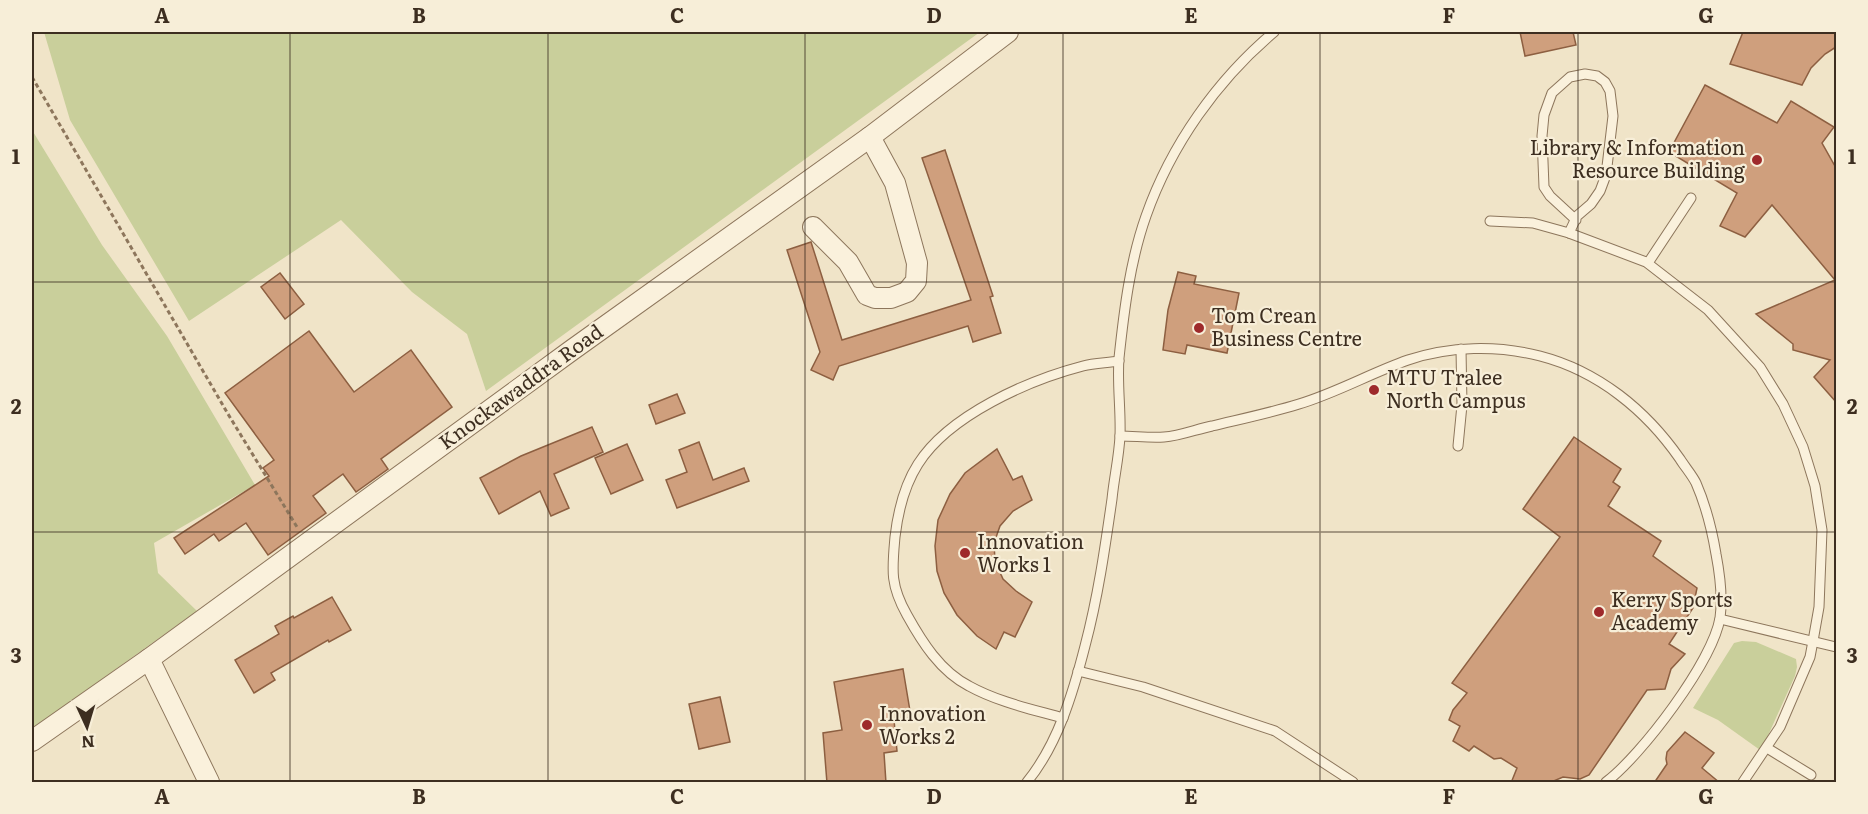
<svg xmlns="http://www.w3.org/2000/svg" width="1868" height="814" viewBox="0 0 1868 814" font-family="Literata,serif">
	<rect width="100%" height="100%" fill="#f0e4c8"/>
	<g fill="#c9cf9b">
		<path d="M 44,32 L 980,32 L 486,391 L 467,334 L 412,292 L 341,220 L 189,321 L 70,120 Z"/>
		<path d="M 32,130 L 102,245 L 167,336 L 255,485 L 154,543 L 158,573 L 197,611 L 32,729 Z"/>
		<path d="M 1742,641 L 1756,642 L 1796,659 L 1797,667 L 1795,676 L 1766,740 L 1760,750 L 1718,720 L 1693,708 L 1734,643 Z"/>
	</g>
	<g fill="#cf9f7d" stroke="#8d5f41" stroke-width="1.5">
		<path d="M 1520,32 L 1573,32 L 1576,45 L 1525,56 Z"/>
		<path d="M 1743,32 L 1836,32 L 1836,47 L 1825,54 L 1811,68 L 1802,85 L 1730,64 Z"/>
		<path d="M 1705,85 L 1777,123 L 1791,101 L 1834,127 L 1822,143 L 1836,168 L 1836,402 L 1814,377 L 1830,360 L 1793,350 L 1793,344 L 1756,314 L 1835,280 L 1772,205 L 1745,237 L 1720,226 L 1737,193 L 1669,152 Z"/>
		<path d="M 945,150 L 993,296 L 990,297 L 1001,333 L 973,342 L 968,326 L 839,366 L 833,380 L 811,370 L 820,352 L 787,250 L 811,242 L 842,340 L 971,300 L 922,158 Z"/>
		<path d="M 1178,272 L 1196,276 L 1194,284 L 1239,293 L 1227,353 L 1187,345 L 1185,354 L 1163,350 L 1168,310 Z"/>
		<path d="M 280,273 L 304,304 L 285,319 L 261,287 Z"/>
		<path d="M 309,331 L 354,392 L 411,350 L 452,407 L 381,459 L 388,469 L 356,492 L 343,474 L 313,496 L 326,513 L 268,555 L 246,523 L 219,541 L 214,534 L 185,554 L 174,538 L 269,476 L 263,468 L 274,460 L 225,393 Z"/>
		<path d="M 677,394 L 685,413 L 656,424 L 649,405 Z"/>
		<path d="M 592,427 L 603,452 L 554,474 L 569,508 L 551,516 L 540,491 L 499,514 L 480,478 L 521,456 Z"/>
		<path d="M 1574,437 L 1621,469 L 1613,482 L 1620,487 L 1608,506 L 1661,541 L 1653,556 L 1697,588 L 1693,608 L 1669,644 L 1685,654 L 1671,669 L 1665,689 L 1647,690 L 1589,775 L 1580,779 L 1563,777 L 1549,783 L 1511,783 L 1517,768 L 1501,758 L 1494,759 L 1474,746 L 1469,751 L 1453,741 L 1460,726 L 1449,720 L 1453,710 L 1467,693 L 1452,683 L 1560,537 L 1523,509 Z"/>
		<path d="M 699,442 L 713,480 L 744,468 L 749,481 L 677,508 L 666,480 L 687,472 L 679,450 Z"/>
		<path d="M 627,444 L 643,480 L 611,494 L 595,458 Z"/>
		<path d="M 997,449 L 1013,480 L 1022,476 L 1032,500 L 1013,511 L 1000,526 L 994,543 L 995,561 L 1003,579 L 1016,591 L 1032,602 L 1015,637 L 1004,632 L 996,649 L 977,636 L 957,615 L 944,593 L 937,571 L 935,546 L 938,520 L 950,494 L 965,473 Z"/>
		<path d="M 332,597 L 351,630 L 329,642 L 328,640 L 271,673 L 275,680 L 254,693 L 235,660 L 279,634 L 275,626 L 293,616 L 294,618 Z"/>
		<path d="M 903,669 L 911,717 L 894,720 L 897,751 L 884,753 L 886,783 L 827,783 L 823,733 L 842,730 L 834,682 Z"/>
		<path d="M 720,697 L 730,742 L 699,749 L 689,704 Z"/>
		<path d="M 1685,732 L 1714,753 L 1702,768 L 1720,783 L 1654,783 L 1667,764 L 1666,759 L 1667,752 Z"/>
	</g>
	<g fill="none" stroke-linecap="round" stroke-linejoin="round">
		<defs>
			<g id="lane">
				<path d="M 1490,221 L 1533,223 L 1569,233 L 1646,262 L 1708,310 L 1760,367 L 1783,404 L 1803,447 L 1815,486 L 1822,530 L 1819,607 L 1813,641 L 1810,657 L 1780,727 L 1743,782"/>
				<path d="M 1569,233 L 1577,216 L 1591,204 L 1600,191 L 1606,175 L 1613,116 L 1610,91 L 1605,82 L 1597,76 L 1585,74 L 1570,77 L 1552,93 L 1544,115 L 1542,136 L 1544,187 L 1550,196 L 1576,220"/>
				<path d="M 1648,263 L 1691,198"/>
				<path d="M 1120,436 C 1134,436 1150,438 1164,437 C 1180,436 1197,429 1212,426 C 1241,419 1270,413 1299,404 C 1336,393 1371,373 1408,360 C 1450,346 1497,345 1540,356 C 1598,371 1646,410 1680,459 C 1685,467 1692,475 1696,483 C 1706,506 1712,530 1716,554 C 1720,575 1723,597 1720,618 C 1713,661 1641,756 1606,782"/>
				<path d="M 1458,446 L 1462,405 L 1461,349"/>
				<path d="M 1720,619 L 1836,647"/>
				<path d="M 1078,671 L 1143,687 L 1275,731 L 1353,782"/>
				<path d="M 1063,718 C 1031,709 998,702 969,686 C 940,671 922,642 907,615 C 890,585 892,570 895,537 C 898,511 904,486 918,464 C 949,415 1029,380 1083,366 C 1094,363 1107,363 1119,361"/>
				<path d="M 1767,748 L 1811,775"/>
				<path d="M 1027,782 C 1058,744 1073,693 1085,646 C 1098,597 1105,548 1112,499 C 1114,478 1119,457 1120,436 C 1121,410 1117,384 1119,358 C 1124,311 1130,261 1146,216 C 1171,145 1217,80 1274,32"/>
			</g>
			<g id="street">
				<path d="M 813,227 L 848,262 L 867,295 L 875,298 L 891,298 L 907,292 L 916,281 L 917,263 L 895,183 L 870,137"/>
				<path d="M 149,659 L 209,782"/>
				<path d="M 32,741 L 149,659 L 572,350 L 870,137 L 1008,32"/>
			</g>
		</defs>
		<use href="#lane" stroke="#8d765c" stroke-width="11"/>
		<use href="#street" stroke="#8d765c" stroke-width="22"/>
		<path stroke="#8d765c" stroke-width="3" stroke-dasharray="4.5 3" stroke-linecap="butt" d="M 32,77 L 228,414 L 297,527"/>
		<use href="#lane" stroke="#faf1dc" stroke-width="9"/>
		<use href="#street" stroke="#faf1dc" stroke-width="20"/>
	</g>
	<path fill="none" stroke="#3d2e20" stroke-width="1.5" stroke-opacity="0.55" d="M 290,32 L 290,782M 548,32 L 548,782M 805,32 L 805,782M 1063,32 L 1063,782M 1320,32 L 1320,782M 1578,32 L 1578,782M 32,282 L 1836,282M 32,532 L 1836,532"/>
	<g fill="#9e2a2b" stroke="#f7eed8" stroke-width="2">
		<circle cx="1757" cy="160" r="6"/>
		<circle cx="1199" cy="328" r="6"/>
		<circle cx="1374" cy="390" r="6"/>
		<circle cx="965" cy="553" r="6"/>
		<circle cx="1599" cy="612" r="6"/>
		<circle cx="867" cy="725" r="6"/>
	</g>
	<g text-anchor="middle" stroke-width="4.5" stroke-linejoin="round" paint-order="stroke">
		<g font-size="20" fill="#3d2e20" stroke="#f7eed8" text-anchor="start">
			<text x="1745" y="155" text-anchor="end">Library &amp; Information<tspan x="1745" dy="23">Resource Building</tspan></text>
			<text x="1211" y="323">Tom Crean<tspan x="1211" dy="23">Business Centre</tspan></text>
			<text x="1386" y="385">MTU Tralee<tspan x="1386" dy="23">North Campus</tspan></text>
			<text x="977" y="549">Innovation<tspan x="977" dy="23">Works 1</tspan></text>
			<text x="1611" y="607">Kerry Sports<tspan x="1611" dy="23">Academy</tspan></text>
			<text x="879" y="721">Innovation<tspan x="879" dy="23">Works 2</tspan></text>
		</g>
		<g font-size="20" fill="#3d2e20" stroke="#f7eed8">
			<text transform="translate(521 387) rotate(-36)" y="7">Knockawaddra Road</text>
		</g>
	</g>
	<rect width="1868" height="814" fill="none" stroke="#f7eed8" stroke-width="66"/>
	<g transform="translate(87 727) rotate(176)" stroke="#f7eed8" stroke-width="4.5" paint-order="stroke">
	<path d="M0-4.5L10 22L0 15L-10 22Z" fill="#3d2e20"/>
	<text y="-9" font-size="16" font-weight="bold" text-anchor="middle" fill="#3d2e20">N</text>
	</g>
	<rect x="33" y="33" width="1802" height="748" fill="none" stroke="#3d2e20" stroke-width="2"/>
	<g font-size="20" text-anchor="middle" font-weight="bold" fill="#3d2e20">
		<text x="162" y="23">A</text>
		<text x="419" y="23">B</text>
		<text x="677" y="23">C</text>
		<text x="934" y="23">D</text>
		<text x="1191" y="23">E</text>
		<text x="1449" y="23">F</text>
		<text x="1706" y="23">G</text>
		<text x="16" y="164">1</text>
		<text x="1852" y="164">1</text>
		<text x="16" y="414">2</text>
		<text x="1852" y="414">2</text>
		<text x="16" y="663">3</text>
		<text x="1852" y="663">3</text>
		<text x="162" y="804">A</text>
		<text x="419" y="804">B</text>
		<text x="677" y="804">C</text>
		<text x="934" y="804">D</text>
		<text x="1191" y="804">E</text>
		<text x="1449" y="804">F</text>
		<text x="1706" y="804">G</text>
	</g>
</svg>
